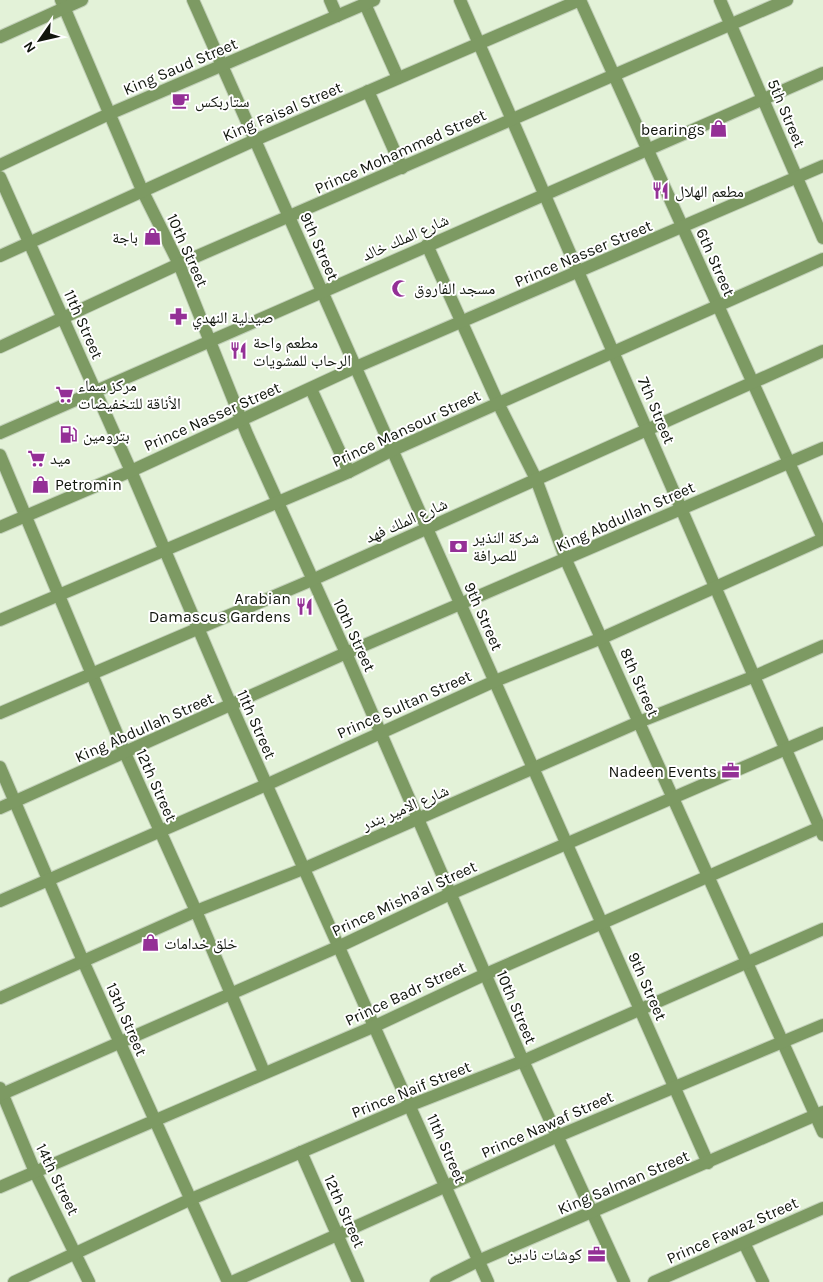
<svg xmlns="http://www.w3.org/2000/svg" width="823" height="1282" viewBox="0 0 823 1282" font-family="Karla,'Noto Naskh Arabic',sans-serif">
	<rect width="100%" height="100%" fill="#e3f2d8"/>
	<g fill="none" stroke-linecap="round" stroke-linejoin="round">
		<defs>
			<g id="minor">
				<path d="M 61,0 L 142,190 L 179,264 L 247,434 L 346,653 L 523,1061 L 624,1282"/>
				<path d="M 193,0 L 708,1163"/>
				<path d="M 330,0 L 337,16"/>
				<path d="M 460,0 L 823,835"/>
				<path d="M 580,0 L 823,538"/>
				<path d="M 720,0 L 823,238"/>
				<path d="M 365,4 L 398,78"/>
				<path d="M 0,37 L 82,0"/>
				<path d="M 368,91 L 402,168"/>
				<path d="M 0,165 L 109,114 L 374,0"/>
				<path d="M 0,177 L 131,471 L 231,705 L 488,1282"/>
				<path d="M 427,245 L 498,403 L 536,479 L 566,560 L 823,1132"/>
				<path d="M 0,256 L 255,140 L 580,0"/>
				<path d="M 0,347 L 179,264 L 787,0"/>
				<path d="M 311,389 L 349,472"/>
				<path d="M 0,433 L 823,73"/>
				<path d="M 0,455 L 125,753 L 196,911 L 264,1072"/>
				<path d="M 0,527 L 131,471 L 356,367 L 823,166"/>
				<path d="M 0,620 L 349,472 L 393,450 L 823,259"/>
				<path d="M 0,713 L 312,580 L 823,351"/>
				<path d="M 0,767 L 83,961 L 228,1282"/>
				<path d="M 0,808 L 346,653 L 823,448"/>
				<path d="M 0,901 L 266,785 L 495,681 L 602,638 L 823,539"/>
				<path d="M 0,998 L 196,911 L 303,869 L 639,722 L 755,676 L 823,646"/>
				<path d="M 0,1088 L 35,1172 L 89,1282"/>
				<path d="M 0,1095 L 340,946 L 450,894 L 823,733"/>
				<path d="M 301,1152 L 358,1282"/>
				<path d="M 0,1187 L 375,1026 L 486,974 L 823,826"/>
				<path d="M 744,1243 L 763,1282"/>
				<path d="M 14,1282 L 189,1200 L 411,1105 L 523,1061 L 823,929"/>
				<path d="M 232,1282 L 558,1136 L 823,1025"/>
				<path d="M 436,1282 L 478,1261 L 823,1112"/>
				<path d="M 654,1282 L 823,1208"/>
			</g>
		</defs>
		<use href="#minor" stroke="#c1cfb8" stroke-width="14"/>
		<use href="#minor" stroke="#7d9a63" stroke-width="12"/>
	</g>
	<defs>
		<symbol id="cafe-bare" viewBox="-9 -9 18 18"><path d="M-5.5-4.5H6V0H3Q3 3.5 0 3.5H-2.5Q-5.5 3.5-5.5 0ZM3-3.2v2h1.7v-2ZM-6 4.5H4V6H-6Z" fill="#943096" stroke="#fff" stroke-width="2.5" paint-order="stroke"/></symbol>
		<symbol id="shop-bare" viewBox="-9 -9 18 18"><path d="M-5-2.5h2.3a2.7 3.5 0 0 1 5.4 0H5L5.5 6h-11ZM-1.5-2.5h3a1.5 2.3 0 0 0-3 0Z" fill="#943096" stroke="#fff" stroke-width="2.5" paint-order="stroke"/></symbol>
		<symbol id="restaurant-bare" viewBox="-9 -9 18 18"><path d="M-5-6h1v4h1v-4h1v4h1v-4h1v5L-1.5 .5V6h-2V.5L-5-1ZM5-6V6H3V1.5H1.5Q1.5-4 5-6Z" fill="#943096" stroke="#fff" stroke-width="2.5" paint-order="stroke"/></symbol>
		<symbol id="mosque-bare" viewBox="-9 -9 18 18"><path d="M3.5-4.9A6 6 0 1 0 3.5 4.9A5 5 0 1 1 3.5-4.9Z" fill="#943096" stroke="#fff" stroke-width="2.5" paint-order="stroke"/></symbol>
		<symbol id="pharmacy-bare" viewBox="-9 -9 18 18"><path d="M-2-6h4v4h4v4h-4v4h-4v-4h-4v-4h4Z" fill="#943096" stroke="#fff" stroke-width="2.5" paint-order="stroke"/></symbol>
		<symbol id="supermarket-bare" viewBox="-9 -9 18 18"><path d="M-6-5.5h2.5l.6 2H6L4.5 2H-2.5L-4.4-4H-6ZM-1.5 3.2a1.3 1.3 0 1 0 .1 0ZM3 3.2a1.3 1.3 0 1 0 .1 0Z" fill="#943096" stroke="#fff" stroke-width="2.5" paint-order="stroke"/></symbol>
		<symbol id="fuel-bare" viewBox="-9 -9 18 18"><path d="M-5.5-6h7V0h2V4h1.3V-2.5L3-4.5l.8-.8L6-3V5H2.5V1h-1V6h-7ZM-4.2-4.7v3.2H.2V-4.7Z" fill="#943096" stroke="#fff" stroke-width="2.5" paint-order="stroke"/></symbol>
		<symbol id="bank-bare" viewBox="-9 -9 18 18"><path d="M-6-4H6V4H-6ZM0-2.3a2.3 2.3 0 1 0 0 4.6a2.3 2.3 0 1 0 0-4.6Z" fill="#943096" stroke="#fff" stroke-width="2.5" paint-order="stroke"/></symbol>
		<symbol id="office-bare" viewBox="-9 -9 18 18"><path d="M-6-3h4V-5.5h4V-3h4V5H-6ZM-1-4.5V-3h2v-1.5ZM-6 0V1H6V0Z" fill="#943096" stroke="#fff" stroke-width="2.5" paint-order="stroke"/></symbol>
	</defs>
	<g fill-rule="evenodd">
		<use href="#cafe-bare" x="168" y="88" width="25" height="25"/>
		<use href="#shop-bare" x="706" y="116" width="25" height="25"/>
		<use href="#restaurant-bare" x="648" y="178" width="25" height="25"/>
		<use href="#shop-bare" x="140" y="224" width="25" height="25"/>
		<use href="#mosque-bare" x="388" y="276" width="25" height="25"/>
		<use href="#pharmacy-bare" x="166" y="304" width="25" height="25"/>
		<use href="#restaurant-bare" x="226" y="338" width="25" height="25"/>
		<use href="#supermarket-bare" x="52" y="382" width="25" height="25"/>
		<use href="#fuel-bare" x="56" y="422" width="25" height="25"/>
		<use href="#supermarket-bare" x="24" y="446" width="25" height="25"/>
		<use href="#shop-bare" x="28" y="472" width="25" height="25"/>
		<use href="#bank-bare" x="446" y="534" width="25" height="25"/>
		<use href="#restaurant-bare" x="292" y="594" width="25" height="25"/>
		<use href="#office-bare" x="718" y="758" width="25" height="25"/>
		<use href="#shop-bare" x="138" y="930" width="25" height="25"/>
		<use href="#office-bare" x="584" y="1242" width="25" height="25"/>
	</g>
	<g text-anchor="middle" stroke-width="4" stroke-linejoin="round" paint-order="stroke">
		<g font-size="16" fill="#11160d" stroke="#fff">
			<text transform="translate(180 66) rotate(-23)" y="6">King Saud Street</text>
			<text transform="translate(282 111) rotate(-23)" y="6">King Faisal Street</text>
			<text transform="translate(787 113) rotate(67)" y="6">5th Street</text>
			<text transform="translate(400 151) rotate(-24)" y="6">Prince Mohammed Street</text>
			<text transform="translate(405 237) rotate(-24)" y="6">شارع الملك خالد</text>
			<text transform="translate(320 246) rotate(66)" y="6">9th Street</text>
			<text transform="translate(188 250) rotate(66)" y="6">10th Street</text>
			<text transform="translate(583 253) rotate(-23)" y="6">Prince Nasser Street</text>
			<text transform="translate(716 262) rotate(66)" y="6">6th Street</text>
			<text transform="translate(84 324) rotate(66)" y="6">11th Street</text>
			<text transform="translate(657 410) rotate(67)" y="6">7th Street</text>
			<text transform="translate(212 416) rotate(-24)" y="6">Prince Nasser Street</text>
			<text transform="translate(406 428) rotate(-25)" y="6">Prince Mansour Street</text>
			<text transform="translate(625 516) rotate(-24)" y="6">King Abdullah Street</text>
			<text transform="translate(406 520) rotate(-24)" y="6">شارع الملك فهد</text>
			<text transform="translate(484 616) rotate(66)" y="6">9th Street</text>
			<text transform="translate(355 635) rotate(65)" y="6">10th Street</text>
			<text transform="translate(640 682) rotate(66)" y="6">8th Street</text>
			<text transform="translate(404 704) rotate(-24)" y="6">Prince Sultan Street</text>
			<text transform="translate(257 724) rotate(66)" y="6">11th Street</text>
			<text transform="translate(144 727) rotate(-24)" y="6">King Abdullah Street</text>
			<text transform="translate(157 785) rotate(66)" y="6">12th Street</text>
			<text transform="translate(405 807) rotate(-23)" y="6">شارع الامير بندر</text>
			<text transform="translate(404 898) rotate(-25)" y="6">Prince Misha'al Street</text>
			<text transform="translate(648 986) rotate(66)" y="6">9th Street</text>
			<text transform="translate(405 993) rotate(-25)" y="6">Prince Badr Street</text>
			<text transform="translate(517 1007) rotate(67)" y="6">10th Street</text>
			<text transform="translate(127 1019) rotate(66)" y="6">13th Street</text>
			<text transform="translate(411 1089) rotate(-22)" y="6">Prince Naif Street</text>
			<text transform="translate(547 1124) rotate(-24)" y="6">Prince Nawaf Street</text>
			<text transform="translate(447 1148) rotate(66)" y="6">11th Street</text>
			<text transform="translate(58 1179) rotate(64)" y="6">14th Street</text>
			<text transform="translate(623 1182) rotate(-23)" y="6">King Salman Street</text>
			<text transform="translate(345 1211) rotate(66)" y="6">12th Street</text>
			<text transform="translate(732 1230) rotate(-24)" y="6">Prince Fawaz Street</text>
		</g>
		<g font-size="16" fill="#11160d" stroke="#fff" text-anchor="start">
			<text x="195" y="107">ستاربكس</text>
			<text x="705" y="135" text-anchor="end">bearings</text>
			<text x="675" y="197">مطعم الهلال</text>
			<text x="138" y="243" text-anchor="end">باجة</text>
			<text x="414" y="294">مسجد الفاروق</text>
			<text x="192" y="323">صيدلية النهدي</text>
			<text x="253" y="348">مطعم واحة<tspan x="253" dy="18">الرحاب للمشويات</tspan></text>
			<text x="78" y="391">مركز سماء<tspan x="78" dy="18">الأناقة للتخفيضات</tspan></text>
			<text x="83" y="441">بترومين</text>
			<text x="50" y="464">ميد</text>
			<text x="55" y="490">Petromin</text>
			<text x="473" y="543">شركة النذير<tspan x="473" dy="18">للصرافة</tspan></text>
			<text x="291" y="604" text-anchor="end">Arabian<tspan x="291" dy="18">Damascus Gardens</tspan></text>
			<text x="717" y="777" text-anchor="end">Nadeen Events</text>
			<text x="164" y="949">خلق خدامات</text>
			<text x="582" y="1260" text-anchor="end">كوشات نادين</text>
		</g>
	</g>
	<g transform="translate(40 40) rotate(236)" stroke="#ffffff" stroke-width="4" paint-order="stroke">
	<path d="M0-4L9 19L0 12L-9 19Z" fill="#11160d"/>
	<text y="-8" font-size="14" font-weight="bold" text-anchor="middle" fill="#11160d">N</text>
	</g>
</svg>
